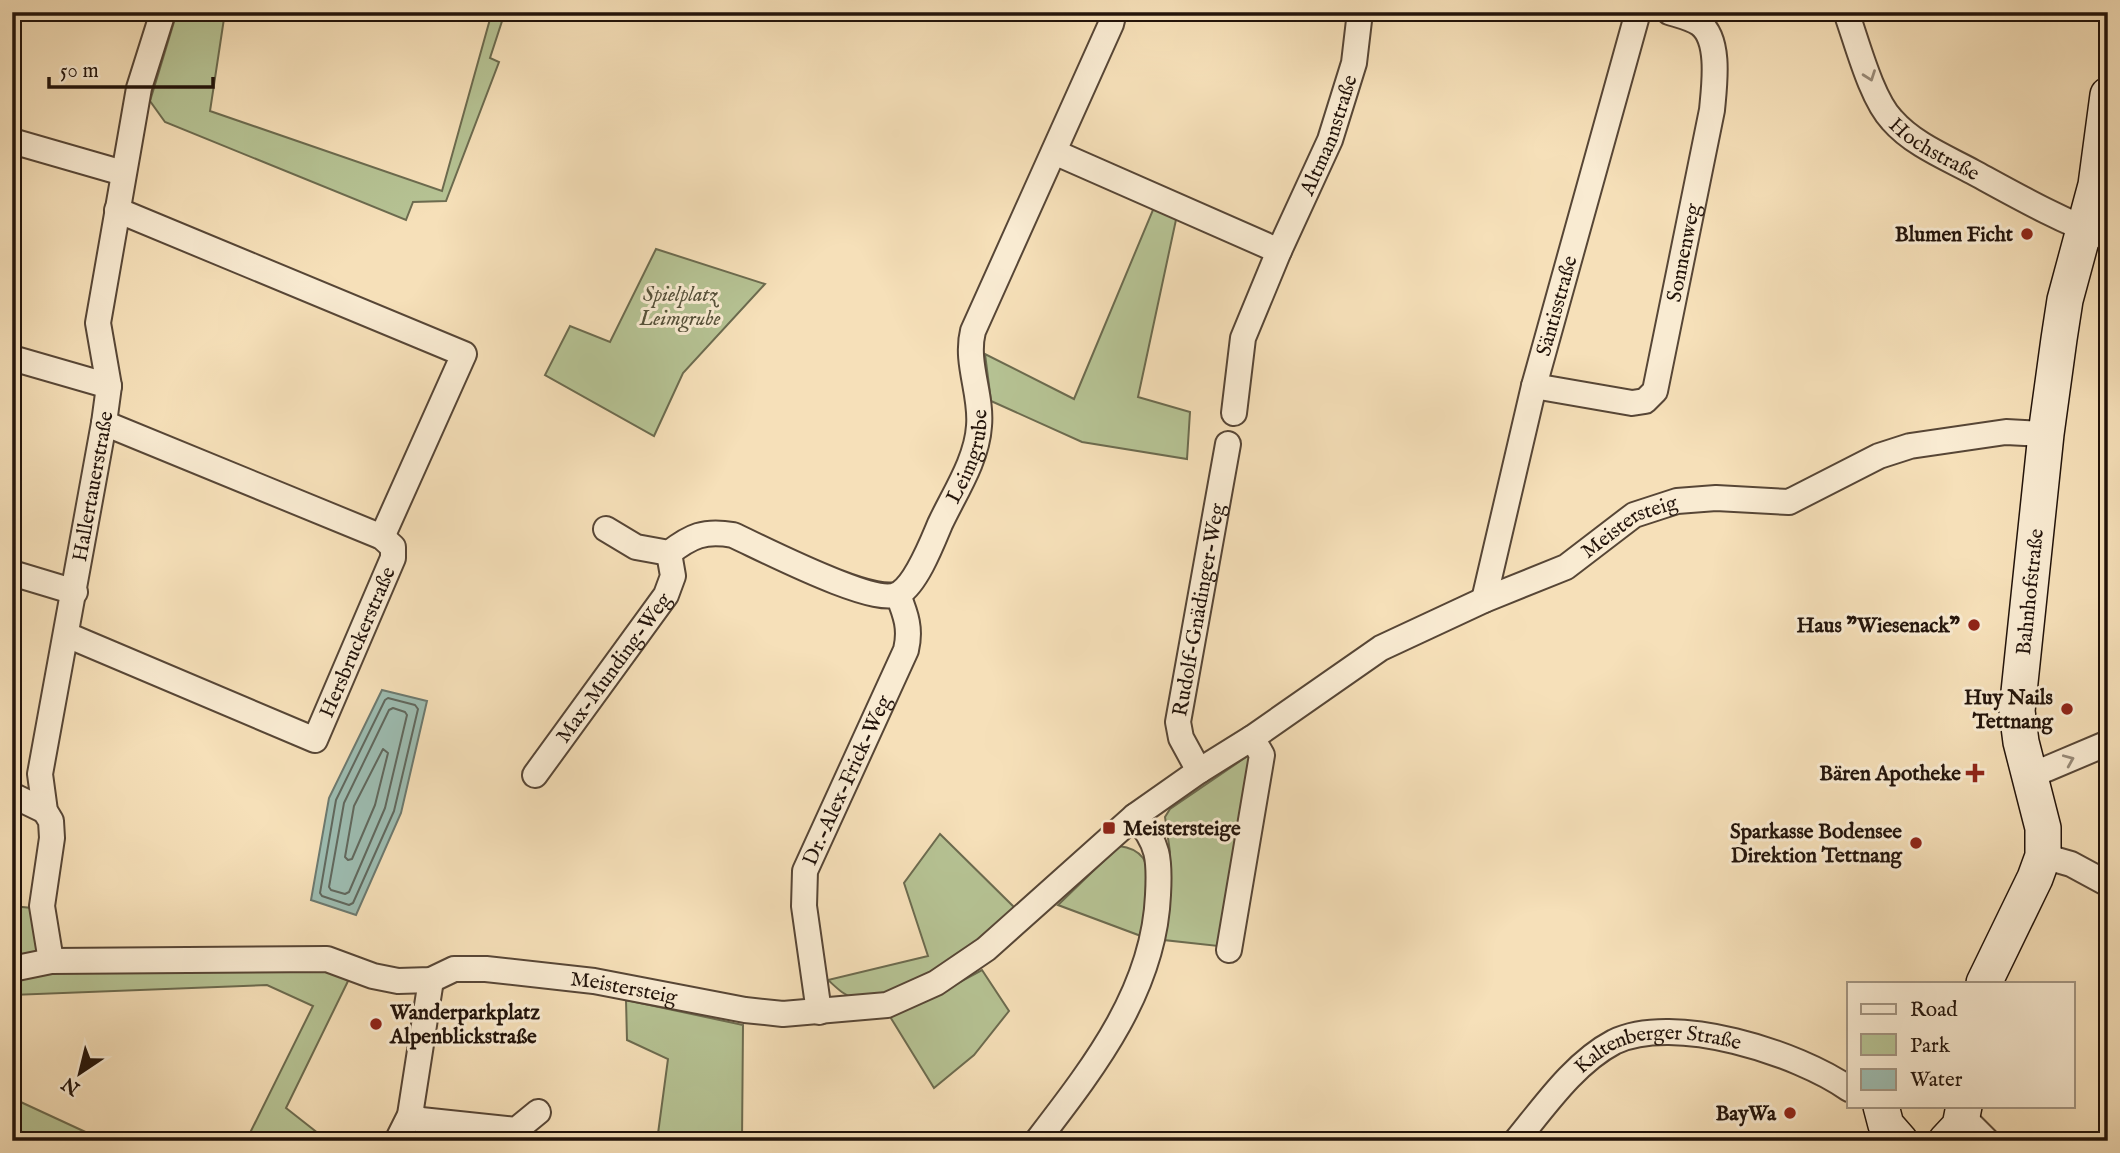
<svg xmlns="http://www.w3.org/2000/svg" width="2120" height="1153" viewBox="0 0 2120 1153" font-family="'IM FELL English',serif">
	<rect width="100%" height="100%" fill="#f6e0b9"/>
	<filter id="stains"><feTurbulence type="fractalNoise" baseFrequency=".00286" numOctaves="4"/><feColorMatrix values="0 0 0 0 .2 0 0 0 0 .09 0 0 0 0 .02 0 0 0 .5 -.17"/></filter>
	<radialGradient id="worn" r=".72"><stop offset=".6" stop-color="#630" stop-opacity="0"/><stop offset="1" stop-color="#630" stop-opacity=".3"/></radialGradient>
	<g fill="#b6c394" stroke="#6c6b4f" stroke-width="2">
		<path d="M 177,12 L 225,12 L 210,111 L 442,191 L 492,12 L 505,12 L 490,58 L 499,62 L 446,201 L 413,202 L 406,220 L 165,122 L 150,101 Z"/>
		<path d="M 1155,205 L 1177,215 L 1138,397 L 1190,412 L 1187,459 L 1082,442 L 991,401 L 985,354 L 1074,399 Z"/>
		<path d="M 656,249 L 765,284 L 683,373 L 654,436 L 545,375 L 570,326 L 610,342 Z"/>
		<path d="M 1249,755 L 1253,760 L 1218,946 L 1164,940 L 1170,852 L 1165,817 L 1170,809 Z"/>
		<path d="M 940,834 L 1020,913 C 985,937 897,1009 854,998 C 843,995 836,987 828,980 L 928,956 L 904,883 Z"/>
		<path d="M 1119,846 C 1128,847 1137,850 1143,858 C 1152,871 1143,919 1141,936 L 1058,905 Z"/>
		<path d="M 12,906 L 32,908 L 39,955 L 12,961 Z"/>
		<path d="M 93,968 L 327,970 L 350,977 L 286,1108 L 328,1141 L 246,1141 L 313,1006 L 267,985 L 12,995 L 12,981 L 43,973 Z"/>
		<path d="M 982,970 L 1009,1011 L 974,1055 L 934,1088 L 889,1015 L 934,996 Z"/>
		<path d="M 626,1000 L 743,1025 L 742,1141 L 657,1141 L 668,1059 L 627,1040 Z"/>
		<path d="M 12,1098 L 105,1141 L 12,1141 Z"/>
	</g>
	<path fill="#9dbdb2" stroke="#6c796f" stroke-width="2" d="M 382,690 L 427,701 L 401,813 L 356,915 L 311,900 L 329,798 Z"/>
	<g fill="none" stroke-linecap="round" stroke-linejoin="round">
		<g stroke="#60685e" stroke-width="2">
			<path d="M 388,698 L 415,705 L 418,709 L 394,811 L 353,903 L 349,905 L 322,896 L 320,893 L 336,800 L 385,700 Z"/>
			<path d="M 393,708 L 405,712 L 407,715 L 385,808 L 349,892 L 345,894 L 331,890 L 329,887 L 344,803 L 389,710 Z"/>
			<path d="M 383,749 L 388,753 L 375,805 L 352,859 L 348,860 L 345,857 L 354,806 Z"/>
		</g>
		<defs>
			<g id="street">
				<path id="s1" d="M 1846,12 C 1857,42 1871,98 1892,120 C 1913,144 1945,157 1973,172 C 2017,196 2061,221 2108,238"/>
				<path d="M 12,141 L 123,173"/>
				<path d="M 1054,152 L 1279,251"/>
				<path d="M 117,210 L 464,354 L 382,537"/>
				<path d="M 12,358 L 109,386"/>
				<path id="s2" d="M 1534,386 L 1632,403 L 1645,401 L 1655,391 L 1712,110 C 1714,87 1721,40 1700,24 C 1692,18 1678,15 1669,12"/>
				<path id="s3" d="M 1234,413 L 1243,338 L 1279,251 L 1330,140 L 1354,63 L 1360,12"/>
				<path id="s4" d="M 606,529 L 636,547 L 669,553 C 691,536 704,530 733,535 C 760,547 878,609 900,593 C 917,582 932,543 940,524 C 954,494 977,460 979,426 C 982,394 965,363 973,331 L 1111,24 L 1114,12"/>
				<path d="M 12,573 L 75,592"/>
				<path id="s5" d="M 1484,600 L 1534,386 L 1638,12"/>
				<path id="s6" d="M 67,635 L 315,740 L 393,558 L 393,547 L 382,537 L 104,423"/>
				<path id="s7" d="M 1199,771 L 1181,738 L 1178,722 L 1228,444"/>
				<path id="s8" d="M 535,775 L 666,595 L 673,576 L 669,553"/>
				<path d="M 2030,776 L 2108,743"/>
				<path d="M 12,795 L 45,811"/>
				<path d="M 2043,856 L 2071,864 L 2108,884"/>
				<path d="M 1229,950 L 1262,755 L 1252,738"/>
				<path id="s9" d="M 51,961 L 42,906 L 52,838 L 51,821 L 45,811 L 40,774 L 104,423 L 109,386 L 98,323 L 139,88 L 163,12"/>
				<path id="s10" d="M 12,969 L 51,961 L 327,959 L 373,976 L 398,981 L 431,980 L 454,969 L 486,969 L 594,981 L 745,1010 L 783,1014 L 887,1005 L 936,983 L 986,949 L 1135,816 L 1199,771 L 1252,738 L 1381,648 L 1484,600 L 1566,567 L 1634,515 L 1677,501 L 1716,498 L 1789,502 L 1879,456 L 1910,446 L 2006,432 L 2046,434"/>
				<path id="s11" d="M 819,1012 L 804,906 L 805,871 L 906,650 C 911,629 906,615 898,595"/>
				<path d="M 410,1115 L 421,1120 L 516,1130 L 538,1112"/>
				<path d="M 1963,1117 L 1987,1141"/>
				<path d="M 397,1141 L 410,1115 L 431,980"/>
				<path d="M 1037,1141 C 1093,1068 1154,991 1158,895 C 1160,859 1159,844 1135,816"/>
				<path id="s12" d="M 1516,1141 C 1544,1107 1574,1063 1614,1042 C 1674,1013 1798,1053 1849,1089"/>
			</g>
			<g id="secondary">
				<path id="s13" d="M 1984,983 L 2035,878 L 2043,856 L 2043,828 L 2021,742 L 2017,711 L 2046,434 L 2059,339 L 2065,300 L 2096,185 L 2108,95"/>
				<path d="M 1881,1106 L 1886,1125 L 1900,1141"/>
				<path d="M 1946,1141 L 1960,1126 L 1964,1106"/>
			</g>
		</defs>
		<use href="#street" stroke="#574636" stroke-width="28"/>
		<use href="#secondary" stroke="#22130a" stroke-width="38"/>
		<use href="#street" stroke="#f9ebd2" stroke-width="24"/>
		<use href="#secondary" stroke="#f9ebd2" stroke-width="35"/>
	</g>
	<defs><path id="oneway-chevron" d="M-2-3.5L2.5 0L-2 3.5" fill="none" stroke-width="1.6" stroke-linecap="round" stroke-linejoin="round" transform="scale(1.75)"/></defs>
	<g stroke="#988a78">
		<use href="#oneway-chevron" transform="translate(1870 76) rotate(70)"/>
		<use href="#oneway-chevron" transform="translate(2069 760) rotate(-23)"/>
	</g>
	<g fill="#8f2418" stroke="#f9ebd2" stroke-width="2.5">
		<circle cx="2027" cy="234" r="7"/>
		<circle cx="1974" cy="625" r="7"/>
		<circle cx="2067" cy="709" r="7"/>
		<path d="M1971.5 762.5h7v7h7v7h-7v7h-7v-7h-7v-7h7z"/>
		<rect x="1102" y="821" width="14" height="14" rx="3.5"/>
		<circle cx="1916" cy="843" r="7"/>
		<circle cx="376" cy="1024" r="7"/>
		<circle cx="1790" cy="1113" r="7"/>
	</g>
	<g text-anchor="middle" stroke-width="6" stroke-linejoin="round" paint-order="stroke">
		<g font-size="21" fill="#22130a" stroke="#f9ebd2">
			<text dy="7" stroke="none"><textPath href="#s3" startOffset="296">Altmannstraße</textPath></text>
			<text dy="7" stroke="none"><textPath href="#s1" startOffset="170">Hochstraße</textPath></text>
			<text dy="7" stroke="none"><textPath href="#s2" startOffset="268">Sonnenweg</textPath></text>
			<text dy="7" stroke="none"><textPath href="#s5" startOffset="303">Säntisstraße</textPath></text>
			<text dy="7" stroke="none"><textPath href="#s4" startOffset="472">Leimgrube</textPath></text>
			<text dy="7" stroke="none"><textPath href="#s9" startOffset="483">Hallertauerstraße</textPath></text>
			<text dy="7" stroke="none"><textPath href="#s10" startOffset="1776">Meistersteig</textPath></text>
			<text dy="7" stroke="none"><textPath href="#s13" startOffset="408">Bahnhofstraße</textPath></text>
			<text dy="7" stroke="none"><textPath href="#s7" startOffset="168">Rudolf-Gnädinger-Weg</textPath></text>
			<text dy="7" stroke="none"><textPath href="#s6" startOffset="376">Hersbruckerstraße</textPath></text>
			<text dy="7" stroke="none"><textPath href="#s8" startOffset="133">Max-Munding-Weg</textPath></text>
			<text dy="7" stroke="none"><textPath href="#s11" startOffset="242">Dr.-Alex-Frick-Weg</textPath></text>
			<text dy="7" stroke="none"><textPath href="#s10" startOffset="620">Meistersteig</textPath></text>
			<text dy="7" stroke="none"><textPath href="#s12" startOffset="182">Kaltenberger Straße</textPath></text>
		</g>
		<g font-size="21" font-weight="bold" fill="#22130a" stroke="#f9ebd2" text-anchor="end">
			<text x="2013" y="241">Blumen Ficht</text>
			<text x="1960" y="632">Haus "Wiesenack"</text>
			<text x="2053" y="704">Huy Nails<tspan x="2053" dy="24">Tettnang</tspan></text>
			<text x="1961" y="780">Bären Apotheke</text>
			<text x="1123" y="835" text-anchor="start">Meistersteige</text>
			<text x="1902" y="838">Sparkasse Bodensee<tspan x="1902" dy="24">Direktion Tettnang</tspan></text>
			<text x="390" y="1019" text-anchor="start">Wanderparkplatz<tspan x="390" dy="24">Alpenblickstraße</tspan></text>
			<text x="1776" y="1120">BayWa</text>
		</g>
		<g font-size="21" font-style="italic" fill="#56513a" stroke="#f9ebd2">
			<text x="680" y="301">Spielplatz<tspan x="680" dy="24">Leimgrube</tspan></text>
		</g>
	</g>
	<rect width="2120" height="1153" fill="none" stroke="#f6e0b9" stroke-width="42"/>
	<rect x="14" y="14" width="2092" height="1125" fill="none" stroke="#22130a" stroke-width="3.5"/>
	<rect x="21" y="21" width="2078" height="1111" fill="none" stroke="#22130a" stroke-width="2"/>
	<rect x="1847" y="982" width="228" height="126" fill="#f9ebd2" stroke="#a39582" stroke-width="2"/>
	<rect x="1861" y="1004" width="35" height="10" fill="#f9ebd2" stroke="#a39582" stroke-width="2"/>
	<text x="1910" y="1016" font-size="21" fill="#22130a">Road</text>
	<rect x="1861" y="1034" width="35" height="21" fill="#b6c394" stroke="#a39582" stroke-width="2"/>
	<text x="1910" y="1052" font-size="21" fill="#22130a">Park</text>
	<rect x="1861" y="1069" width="35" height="21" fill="#9dbdb2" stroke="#a39582" stroke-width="2"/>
	<text x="1910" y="1086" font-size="21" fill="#22130a">Water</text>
	<g transform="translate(80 1073) rotate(215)" stroke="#f9ebd2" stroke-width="5" paint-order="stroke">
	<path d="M0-5L12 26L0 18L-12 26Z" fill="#22130a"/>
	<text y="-10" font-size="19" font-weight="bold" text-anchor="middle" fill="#22130a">N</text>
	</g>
	<path d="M49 77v10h164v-10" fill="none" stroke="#22130a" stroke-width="3.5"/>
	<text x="60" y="77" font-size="21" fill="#22130a" stroke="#f9ebd2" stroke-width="5" paint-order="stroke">50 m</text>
	<rect width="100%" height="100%" filter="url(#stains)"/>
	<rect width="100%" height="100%" fill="url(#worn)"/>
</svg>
